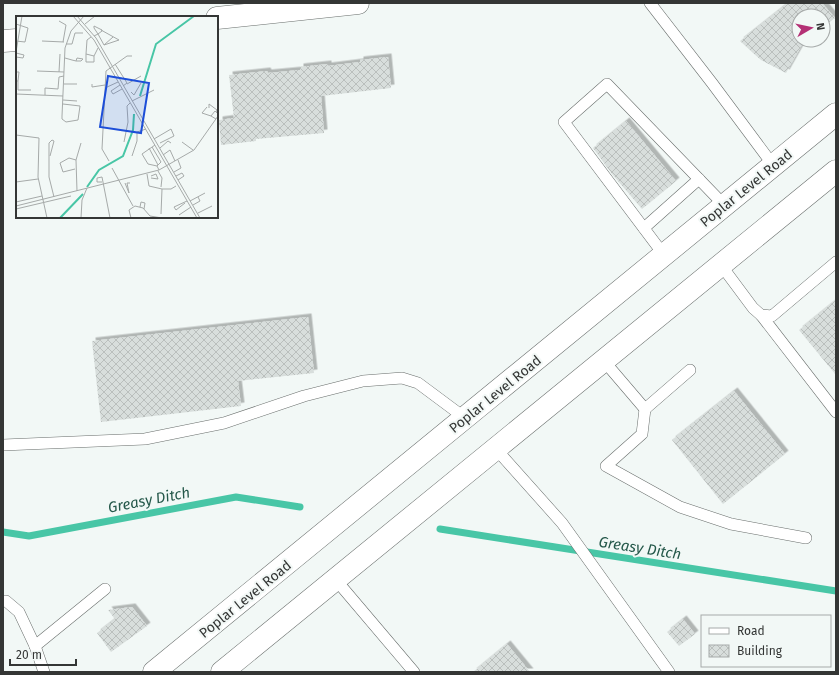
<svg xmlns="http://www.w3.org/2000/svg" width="839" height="675" viewBox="0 0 839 675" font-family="'Fira Sans',sans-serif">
	<defs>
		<pattern id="building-cross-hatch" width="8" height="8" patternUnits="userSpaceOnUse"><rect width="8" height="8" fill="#d8dedc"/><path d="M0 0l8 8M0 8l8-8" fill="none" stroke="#babfbd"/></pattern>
		<filter id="shadow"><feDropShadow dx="3.5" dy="-3.5" stdDeviation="0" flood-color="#0004"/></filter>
	</defs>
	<rect width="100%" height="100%" fill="#f2f8f6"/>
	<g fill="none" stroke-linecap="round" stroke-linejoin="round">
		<g stroke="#48c6a6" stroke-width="7">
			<path d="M 440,529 L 836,591"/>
			<path d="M 3,532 L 29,536 L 236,497 L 300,507"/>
		</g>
	</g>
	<g fill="url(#building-cross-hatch)" filter="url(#shadow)">
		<path d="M 788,3 L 822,3 L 835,18 L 823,27 L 823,16 L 799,16 L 799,40 L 807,40 L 803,43 L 786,73 L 761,60 L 753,53 L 740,41 Z"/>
		<path d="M 388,57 L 391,88 L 321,96 L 324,133 L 256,139 L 256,141 L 221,145 L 219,120 L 234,118 L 229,75 L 267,71 L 268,73 L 300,70 L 300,67 L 328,64 L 328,66 L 360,62 L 360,60 Z"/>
		<path d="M 626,121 L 676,181 L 642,209 L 612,174 L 593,148 Z"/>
		<path d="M 836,300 L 836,375 L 799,330 Z"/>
		<path d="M 308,317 L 314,373 L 238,381 L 241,406 L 101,422 L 92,341 Z"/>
		<path d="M 734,391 L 785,454 L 723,504 L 672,440 Z"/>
		<path d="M 132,607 L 147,626 L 111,652 L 97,633 L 115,619 L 108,610 Z"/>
		<path d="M 683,619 L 695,634 L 679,646 L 667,632 Z"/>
		<path d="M 507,644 L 530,672 L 473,672 Z"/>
	</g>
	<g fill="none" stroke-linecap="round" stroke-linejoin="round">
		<defs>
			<g id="lane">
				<path d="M 650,3 L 712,83 L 773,165"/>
				<path d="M 644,228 L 699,179"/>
				<path d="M 664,255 L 564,122 L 607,84 L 724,205"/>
				<path d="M 721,265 L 753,308 L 761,315 L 772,316 L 836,262"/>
				<path d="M 761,315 L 836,412"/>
				<path d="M 604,361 L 645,409 L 690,370"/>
				<path d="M 645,409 L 642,434 L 606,466 L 680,507 L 731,524 L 806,538"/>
				<path d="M 3,445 L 145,439 L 224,423 L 304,396 L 363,381 L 402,378 L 418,383 L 465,418"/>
				<path d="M 496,449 L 562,523 L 669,672"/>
				<path d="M 336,580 L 414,672"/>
				<path d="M 3,601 L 6,601 L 19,612 L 35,646 L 44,672"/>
				<path d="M 35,646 L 105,589"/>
			</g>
			<g id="street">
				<path d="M 217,18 L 358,3"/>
				<path d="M 3,41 L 17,40"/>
			</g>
			<g id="secondary">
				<path d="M 154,672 L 836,114"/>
				<path d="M 222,672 L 836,171"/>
			</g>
		</defs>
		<use href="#lane" stroke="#696e6c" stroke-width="12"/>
		<use href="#street" stroke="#696e6c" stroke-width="23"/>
		<use href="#secondary" stroke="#696e6c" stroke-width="23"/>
		<use href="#lane" stroke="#fff" stroke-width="11"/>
		<use href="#street" stroke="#fff" stroke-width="22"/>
		<use href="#secondary" stroke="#fff" stroke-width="22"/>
	</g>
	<g text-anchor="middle" stroke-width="4" stroke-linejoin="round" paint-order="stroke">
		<g font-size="14" fill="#343635" stroke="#f2f8f6">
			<text transform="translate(746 188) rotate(-39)" y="5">Poplar Level Road</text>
			<text transform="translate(495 394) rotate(-39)" y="5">Poplar Level Road</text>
			<text transform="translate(245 599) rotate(-39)" y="5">Poplar Level Road</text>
		</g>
		<g font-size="15" font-style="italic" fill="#25584a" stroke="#f2f8f6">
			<text transform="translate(149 500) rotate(-11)" y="5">Greasy Ditch</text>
			<text transform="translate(640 548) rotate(9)" y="5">Greasy Ditch</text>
		</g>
	</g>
	<g transform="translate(16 16)">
		<rect width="202" height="202" fill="#f2f8f6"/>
		<path fill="none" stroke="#48c6a6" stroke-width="2" d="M 124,80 L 140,28 L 178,0M 71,171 L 83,154 L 107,140 L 117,114 L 118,98M 44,202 L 67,178"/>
		<path fill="none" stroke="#a6aaa9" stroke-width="1" d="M 57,0 L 78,24 L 181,202M 61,0 L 80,22 L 184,202M 43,5 L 50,9 L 47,26M 0,8 L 12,12 L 9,26 L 0,25M 69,8 L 79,0M 85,14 L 103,24 L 88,29M 78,20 L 82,18 L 86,15 L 86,14 L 78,10 L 78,12 L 82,18 L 88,29M 75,21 L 71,24 L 70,38 L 78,40 L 82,32M 26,25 L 48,26M 50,28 L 56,28 L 59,17 L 67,17M 88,29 L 97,21M 0,36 L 6,0M 0,37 L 8,39 L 7,42 L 0,41M 70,38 L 70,46 L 78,46 L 78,40M 49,42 L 56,44 L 60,45 L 65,45 L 67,43 L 61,42 L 60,45M 99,48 L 111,67 L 107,70M 21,55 L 48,56M 0,56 L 3,56 L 2,65 L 0,65M 43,56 L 44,38M 2,65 L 2,74 L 15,74M 48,68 L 61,68M 76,68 L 76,71 L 89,69M 111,68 L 125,60M 104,69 L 95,75 L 97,78 L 106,73M 89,72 L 102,66M 115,76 L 118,79 L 125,67M 0,78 L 47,80M 29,79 L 29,72 L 42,73 L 43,61 L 48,60M 47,84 L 61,85M 116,85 L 138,74M 47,88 L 64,90 L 62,104 L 50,106 L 46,103 L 46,100 L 49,32 L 55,15 L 68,0M 191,91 L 186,97 L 195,100M 193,92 L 193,88 L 201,94 L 200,96M 200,103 L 195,100 L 199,95 L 202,98M 0,119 L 23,122 L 22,161 L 31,202M 138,123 L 155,113 L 158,120 L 144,127M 108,126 L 112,106 L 111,90 L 114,87M 166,126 L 177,134M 139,129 L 126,138 L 132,148 L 141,150 L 143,154M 136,131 L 145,146 L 141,150M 133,132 L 142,149M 144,132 L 152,125 L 155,127M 147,139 L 154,134 L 159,145M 34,140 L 38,125 L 36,124 L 33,127 L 33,161 L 38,181M 116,140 L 121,125 L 121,116 L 130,113M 93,145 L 86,133 L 90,55 L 111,40 L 116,40M 96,152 L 117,190M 59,153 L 47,156 L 44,147 L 53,142 L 60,144M 142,155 L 146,162 L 145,171M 158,156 L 165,152 L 162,144M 131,158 L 133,170 L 146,173 L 145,198M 135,160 L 140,158 L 142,163 L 135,162M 160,160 L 166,157 L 168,160 L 162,164M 0,166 L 22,163M 86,166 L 81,166 L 81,162 L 86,161 L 94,202M 109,167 L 113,177 L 111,167 L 114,167M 146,173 L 155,173 L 160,170M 61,175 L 60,144 L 65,127M 174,185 L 189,177M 0,186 L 26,180M 169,187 L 160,194 L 158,191 L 171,185M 177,189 L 184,185 L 182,181M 0,190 L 143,154 L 178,134 L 202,100M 124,191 L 125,186 L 129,187 L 128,193M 0,193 L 55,180M 182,197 L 196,190M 163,199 L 175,191M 65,202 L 66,184 L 71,172M 115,202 L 113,194 L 119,190 L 127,192 L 134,200 L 146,202"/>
		<path fill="#1d4ed8" fill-opacity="0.15" stroke="#1d4ed8" stroke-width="2" d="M 92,60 L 133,67 L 125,117 L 84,111 Z"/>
		<rect width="202" height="202" fill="none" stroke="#343635" stroke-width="2"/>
	</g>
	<rect width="839" height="675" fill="none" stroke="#343635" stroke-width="8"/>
	<rect x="701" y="615" width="130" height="52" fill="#f2f8f6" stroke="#a6aaa9"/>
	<rect x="709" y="628" width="20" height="6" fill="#ffffff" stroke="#a6aaa9"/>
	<text x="737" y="635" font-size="12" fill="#343635">Road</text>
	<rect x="709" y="645" width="20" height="12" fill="url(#building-cross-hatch)" stroke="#a6aaa9"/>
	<text x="737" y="655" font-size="12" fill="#343635">Building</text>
	<g transform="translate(811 28) rotate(81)"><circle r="19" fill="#f2f8f6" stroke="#a6aaa9"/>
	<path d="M0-3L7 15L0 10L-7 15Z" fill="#b43075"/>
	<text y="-6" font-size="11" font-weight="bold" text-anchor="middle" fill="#343635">N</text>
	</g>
	<path d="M10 659v6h66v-6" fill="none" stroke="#343635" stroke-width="2"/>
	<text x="16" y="659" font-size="12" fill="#343635" stroke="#f2f8f6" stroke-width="3" paint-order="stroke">20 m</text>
</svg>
